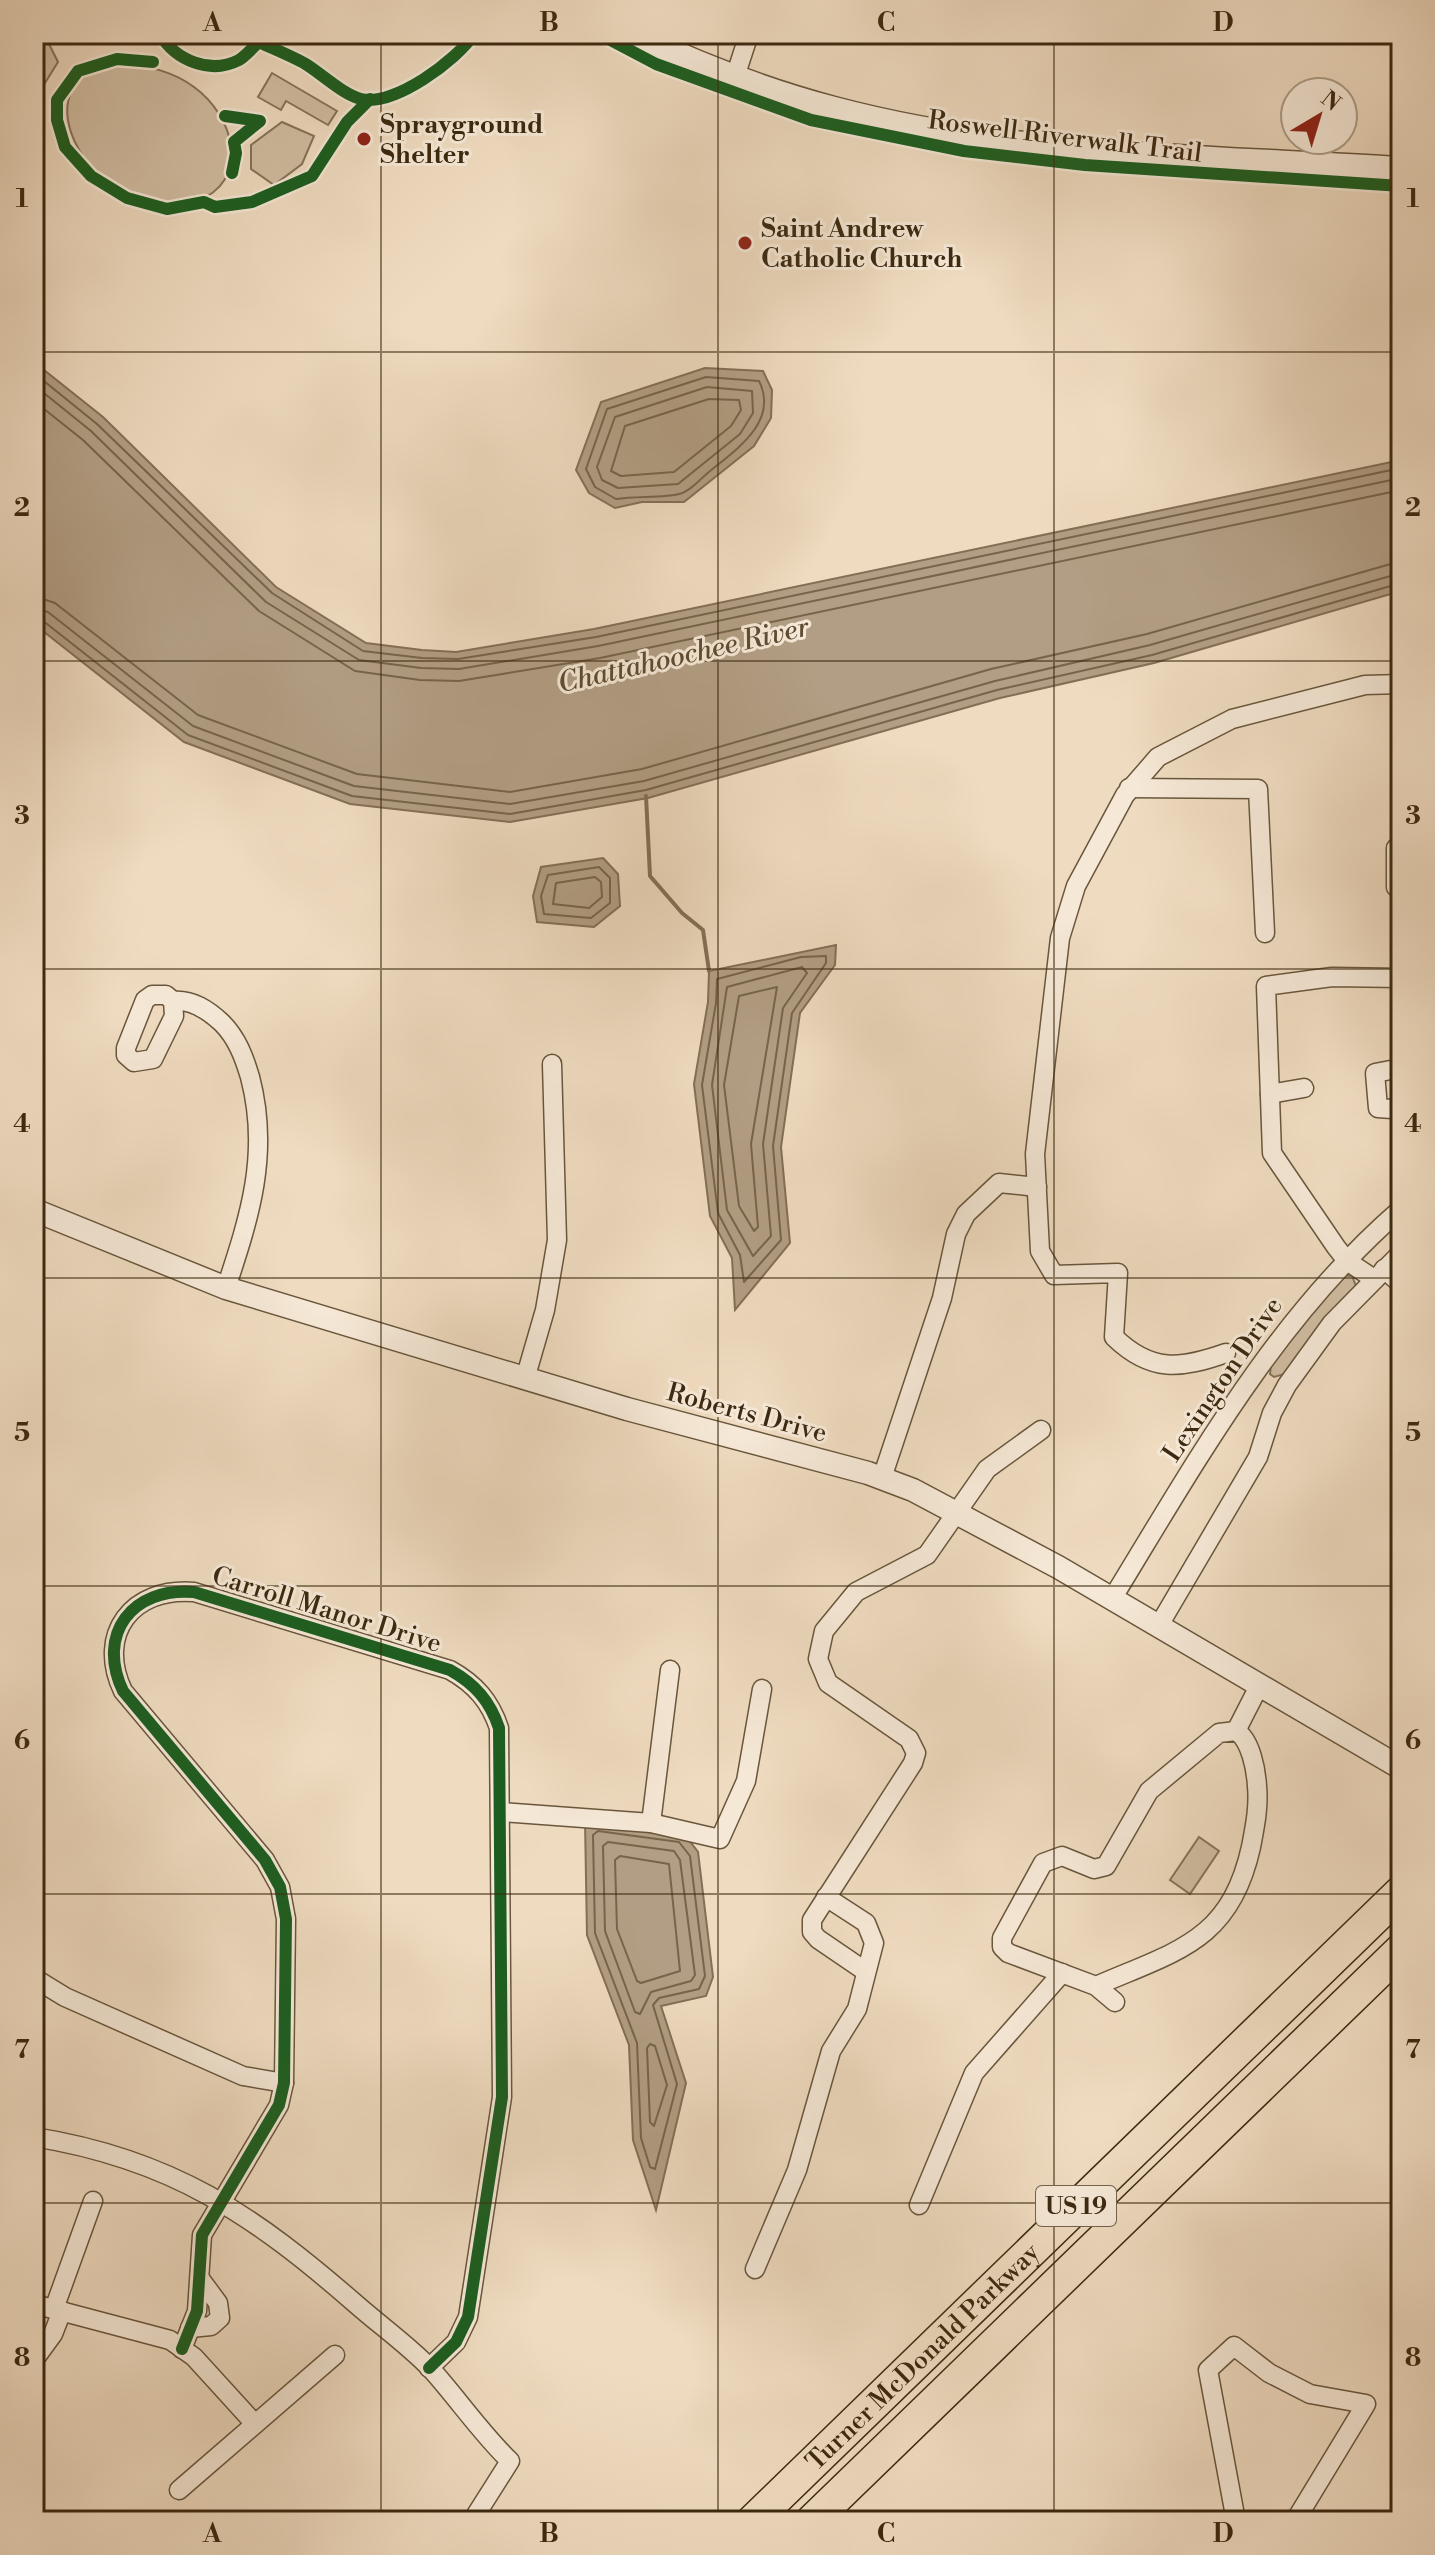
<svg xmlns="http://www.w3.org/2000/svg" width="1435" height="2555" viewBox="0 0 1435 2555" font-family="'Libre Bodoni',serif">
	<rect width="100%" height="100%" fill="#efdbc0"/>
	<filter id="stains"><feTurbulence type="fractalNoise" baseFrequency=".0025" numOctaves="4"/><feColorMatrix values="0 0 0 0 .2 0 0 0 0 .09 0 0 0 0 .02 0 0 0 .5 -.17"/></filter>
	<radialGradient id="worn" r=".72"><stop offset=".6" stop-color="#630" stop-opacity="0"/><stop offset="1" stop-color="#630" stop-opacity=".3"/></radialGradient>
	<g fill="#d1bda2" stroke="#867359" stroke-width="2">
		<path d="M 34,34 L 45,36 L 58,62 L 40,91 L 34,91 Z"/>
		<path d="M 126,63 C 151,67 174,72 194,87 C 234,116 253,181 195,202 C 102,236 0,72 126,63 Z"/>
		<path d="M 272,73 L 337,111 L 328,125 L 286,101 L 281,110 L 258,97 Z"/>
		<path d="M 282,122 L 314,136 L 302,164 L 274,185 L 251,169 L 251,145 Z"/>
		<path d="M 1342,1275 L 1352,1276 L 1356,1286 L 1306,1343 L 1285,1374 L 1274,1377 L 1270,1374 L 1271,1365 Z"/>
		<path d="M 1199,1837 L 1219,1851 L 1190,1894 L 1170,1880 Z"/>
	</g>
	<g fill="#b29e84" stroke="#836f56" stroke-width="2">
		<path d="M 34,362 L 103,417 L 276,587 L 366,643 L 422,650 L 456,652 L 594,629 L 1401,460 L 1401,591 L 1154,663 L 1000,698 L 648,798 L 510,822 L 350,804 L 184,742 L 34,624 Z"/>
		<path d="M 705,368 L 763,371 L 772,390 L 771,418 L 754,446 L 684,502 L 642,502 L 615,508 L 589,493 L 576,470 L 601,402 Z"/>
		<path d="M 603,858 L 618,874 L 620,906 L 594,927 L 537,922 L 533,896 L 541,867 Z"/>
		<path d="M 836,945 L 835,965 L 800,1013 L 781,1147 L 790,1243 L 735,1310 L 732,1258 L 710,1216 L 694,1084 L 708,1002 L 709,971 Z"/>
		<path d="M 585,1821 L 685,1835 L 698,1852 L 713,1977 L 706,1996 L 661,2006 L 686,2083 L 656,2210 L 633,2140 L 629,2045 L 587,1935 Z"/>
	</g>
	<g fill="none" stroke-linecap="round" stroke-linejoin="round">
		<g stroke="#77644a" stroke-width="2">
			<path d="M 34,373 L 97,424 L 272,593 L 363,651 L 422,658 L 458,659 L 596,637 L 1401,468"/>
			<path d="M 706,377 L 759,381 C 779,421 737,449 710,471 C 701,478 690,492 679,494 C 664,498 636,496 616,499 L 595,487 L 586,469 L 607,409 Z"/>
			<path d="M 34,385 L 91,431 L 266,602 L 359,660 L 421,668 L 459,669 L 598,646 L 1401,478"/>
			<path d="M 707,387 L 752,391 L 753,413 L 740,434 L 678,484 L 618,488 L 602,480 L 597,467 L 615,417 Z"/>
			<path d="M 709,399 L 739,400 L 741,410 L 731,426 L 674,472 L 621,476 L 611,471 L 625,426 Z"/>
			<path d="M 34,401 L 83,440 L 259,611 L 355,671 L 420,680 L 459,681 L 600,658 L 1401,490"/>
			<path d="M 34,596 L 55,603 L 198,715 L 357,774 L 510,792 L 642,769 L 991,669 L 1147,634 L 1401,561"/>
			<path d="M 34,608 L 48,612 L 193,726 L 354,786 L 510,804 L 644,781 L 995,681 L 1150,645 L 1401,573"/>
			<path d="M 34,618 L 42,620 L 188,735 L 352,796 L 510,814 L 646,790 L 997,690 L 1152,655 L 1401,583"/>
			<path d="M 599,867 L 610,878 L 610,903 L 591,918 L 544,914 L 541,896 L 548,875 Z"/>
			<path d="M 595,877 L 601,882 L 602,897 L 589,908 L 553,904 L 556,883 Z"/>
			<path d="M 826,956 L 826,963 L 792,1013 L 773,1146 L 781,1240 L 744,1282 L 740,1255 L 718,1213 L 702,1085 L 716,1003 L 717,979 L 801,957 Z"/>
			<path d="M 802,967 L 807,973 L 783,1008 L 763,1144 L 771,1236 L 753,1256 L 727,1210 L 712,1085 L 727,987 Z"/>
			<path d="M 777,987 L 751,1144 L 758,1227 L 754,1231 L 739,1206 L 724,1085 L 739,996 Z"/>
			<path d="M 598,1831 L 679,1842 L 690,1856 L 705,1976 L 699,1989 L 659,1998 L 653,2005 L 677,2084 L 655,2169 L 650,2167 L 641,2138 L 637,2043 L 595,1933 L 593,1835 Z"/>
			<path d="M 608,1842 L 674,1851 L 680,1860 L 695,1975 L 691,1981 L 651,1992 L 640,2014 L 635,2012 L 605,1931 L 603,1846 Z"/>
			<path d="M 620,1856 L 669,1864 L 680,1971 L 641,1983 L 637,1981 L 617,1929 L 615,1860 Z"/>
			<path d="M 650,2044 L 655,2046 L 667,2085 L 654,2126 L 650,2122 L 647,2048 Z"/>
		</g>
		<path stroke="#836f56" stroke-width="4" d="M 646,796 L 650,876 L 682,913 L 703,930 L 709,971"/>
		<defs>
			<g id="minor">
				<path d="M 735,77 L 749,34"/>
				<path d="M 1129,788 L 1258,789 L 1265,933"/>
				<path d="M 1401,843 L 1396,848 L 1396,887 L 1401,891"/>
				<path d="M 152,995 L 166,995 L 173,1001 L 174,1016 L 153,1059 L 134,1062 L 126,1055 L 126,1048 L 145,1000 Z"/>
				<path d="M 173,1001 C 192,999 208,1010 222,1023 C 237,1038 244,1057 250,1077 C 270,1153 250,1216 226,1288"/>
				<path d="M 1401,1068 L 1375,1073 L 1378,1108 L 1392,1109 L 1401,1104"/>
				<path d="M 1270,1094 L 1304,1088"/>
				<path d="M 1384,1269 L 1401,1284"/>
				<path d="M 1374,1279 L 1347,1261 L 1336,1247 L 1272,1153 L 1266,986 L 1332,977 L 1401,978"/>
				<path d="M 1226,1353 C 1181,1369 1151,1373 1114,1337 L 1118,1273 L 1054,1275 L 1040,1251 L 1035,1154 L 1060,938 L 1076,886 L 1125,795 L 1158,757 L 1232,719 L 1365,685 L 1401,684"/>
				<path d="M 525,1379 L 545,1310 L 557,1240 L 552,1064"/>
				<path d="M 882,1478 L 942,1298 L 956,1234 L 966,1214 L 999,1183 L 1037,1187"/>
				<path d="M 1112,1599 C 1197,1460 1276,1317 1401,1209"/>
				<path d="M 1158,1627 L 1258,1457 L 1272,1413 L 1287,1385 L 1332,1323 L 1401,1253"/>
				<path d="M 1236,1731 L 1259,1686"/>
				<path d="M 501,1812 L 651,1823 L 670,1670"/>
				<path d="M 651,1823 L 720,1839 L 746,1781 L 762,1689"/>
				<path d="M 865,1971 L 818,1939 L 812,1932 L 812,1920 L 913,1763 L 916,1753 L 909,1739 L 828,1683 L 818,1659 L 824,1631 L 856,1592 L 927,1555 L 987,1469 L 1041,1430"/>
				<path d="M 34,1978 L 65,1997 L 243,2076 L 284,2083"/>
				<path d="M 1096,1986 C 1176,1951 1230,1942 1251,1847 C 1255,1826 1259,1807 1257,1786 C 1256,1770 1251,1740 1236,1731 L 1219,1733 L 1149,1791 L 1106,1866 L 1094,1869 L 1062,1856 L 1043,1863 L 1002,1938 L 1002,1947 L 1008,1953 L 1096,1986 L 1115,2002"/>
				<path d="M 34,2137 C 172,2159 254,2215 357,2305 C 381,2326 409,2346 431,2369 C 458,2399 481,2433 510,2461 L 472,2521"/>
				<path d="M 919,2205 L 974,2073 L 1062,1973"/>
				<path d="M 755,2269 L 797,2170 L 831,2051 L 857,2009 L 874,1943 L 866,1923 L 826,1897"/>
				<path d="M 34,2304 L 170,2340 L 194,2357 L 255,2424"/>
				<path d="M 54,2309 L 93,2201"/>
				<path d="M 190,2328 L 211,2326 L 220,2318 L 218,2303 L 201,2280"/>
				<path d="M 182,2349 L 197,2311 L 202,2235 L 279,2105 L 284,2083 L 286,1919 L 280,1887 L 265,1860 L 123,1691 C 96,1634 132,1587 194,1592 L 450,1670 C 475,1684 490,1701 499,1728 L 502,2097 L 468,2317 L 456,2342 L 429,2368"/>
				<path d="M 34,2360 L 53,2334 L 62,2311"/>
				<path d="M 179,2490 L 335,2355"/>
				<path d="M 1236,2521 L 1208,2370 L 1234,2346 L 1269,2373 L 1310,2394 L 1366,2404 L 1295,2521"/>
			</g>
			<g id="tertiary">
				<path d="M 635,34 C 699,64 765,90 834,108 C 1018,157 1212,156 1401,168"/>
				<path d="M 34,1210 L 226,1288 L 627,1409 L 868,1473 L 913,1490 L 1058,1567 L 1401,1768"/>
			</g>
			<g id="motorway">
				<path id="s1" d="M 753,2521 L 1401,1892"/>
				<path d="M 812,2521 L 1401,1950"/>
			</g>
		</defs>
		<use href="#minor" stroke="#69563c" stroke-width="21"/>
		<use href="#tertiary" stroke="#69563c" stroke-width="25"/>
		<use href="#motorway" stroke="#3c2910" stroke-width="35"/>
		<use href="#minor" stroke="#f5e8d6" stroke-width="18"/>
		<use href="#tertiary" stroke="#f5e8d6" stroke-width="22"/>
		<use href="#motorway" stroke="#efdbc0" stroke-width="32"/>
		<defs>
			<g id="cycleway">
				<path d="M 160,34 C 175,60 210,75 239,60 C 246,56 253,47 259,42 C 274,49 289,55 304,63 C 321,73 342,94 361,99 C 394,107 457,60 474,34"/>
				<path d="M 599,34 L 656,64 L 811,120 L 964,151 L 1085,165 L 1401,186"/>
				<path d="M 153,62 L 117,59 L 78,71 L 57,100 L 57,120 L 65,147 L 91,176 L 127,198 L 167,209 L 204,202 L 215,207 L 252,202 L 312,176 L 347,122 L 370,99"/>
				<path d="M 225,116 L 260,121 L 234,142 L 236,153 L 232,173"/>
				<path d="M 182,2349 L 197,2311 L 202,2235 L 279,2105 L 284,2083 L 286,1919 L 280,1887 L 265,1860 L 123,1691 C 96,1634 132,1587 194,1592 L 450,1670 C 475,1684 490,1701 499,1728 L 502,2097 L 468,2317 L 456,2342 L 429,2368"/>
			</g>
		</defs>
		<use href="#cycleway" stroke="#f5e8d6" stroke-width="17"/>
		<use href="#cycleway" stroke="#1b5e20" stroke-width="12"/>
	</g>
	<path fill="none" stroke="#3c2910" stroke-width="2" stroke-opacity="0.55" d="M 381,34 L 381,2521M 718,34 L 718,2521M 1054,34 L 1054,2521M 34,352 L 1401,352M 34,661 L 1401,661M 34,969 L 1401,969M 34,1278 L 1401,1278M 34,1586 L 1401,1586M 34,1894 L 1401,1894M 34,2203 L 1401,2203"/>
	<g fill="#8f2418" stroke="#f5e8d6" stroke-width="3">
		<circle cx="364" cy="139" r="8"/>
		<circle cx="745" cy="243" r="8"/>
	</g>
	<g text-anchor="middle" stroke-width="6" stroke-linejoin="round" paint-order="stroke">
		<rect fill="#f5e8d6" stroke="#74624b" stroke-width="2" x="1036" y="2186" width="80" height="40" rx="6"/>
		<g font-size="24" font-weight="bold" fill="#3c2910">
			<text x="1076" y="2214">US 19</text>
		</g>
		<g font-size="26" font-weight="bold" fill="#3c2910" stroke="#f5e8d6" text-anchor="start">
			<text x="380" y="133">Sprayground<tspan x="380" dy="30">Shelter</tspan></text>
			<text x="761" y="237">Saint Andrew<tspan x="761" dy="30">Catholic Church</tspan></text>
		</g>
		<g font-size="26" fill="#3c2910" stroke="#f5e8d6">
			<text transform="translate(1065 136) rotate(7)" y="9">Roswell Riverwalk Trail</text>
			<text transform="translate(1222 1379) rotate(-56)" y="9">Lexington Drive</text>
			<text transform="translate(747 1412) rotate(15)" y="9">Roberts Drive</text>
			<text transform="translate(327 1609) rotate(17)" y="9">Carroll Manor Drive</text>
			<text dy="9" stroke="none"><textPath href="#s1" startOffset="236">Turner McDonald Parkway</textPath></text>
		</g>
		<g font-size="28" font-style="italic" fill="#5f4c33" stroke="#f5e8d6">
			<text transform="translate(683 654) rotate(-13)" y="10">Chattahoochee River</text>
		</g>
	</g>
	<rect width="1435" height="2555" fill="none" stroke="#efdbc0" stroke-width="88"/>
	<g transform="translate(1319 116) rotate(38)"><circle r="38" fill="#f5e8d6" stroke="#ab9c87" stroke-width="2"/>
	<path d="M0-6L14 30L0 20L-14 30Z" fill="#8f2418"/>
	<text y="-12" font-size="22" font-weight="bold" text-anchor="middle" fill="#3c2910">N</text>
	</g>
	<rect x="44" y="44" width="1347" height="2467" fill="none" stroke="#3c2910" stroke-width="3"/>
	<g font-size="26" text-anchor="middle" font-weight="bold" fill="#3c2910">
		<text x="212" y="31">A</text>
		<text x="549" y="31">B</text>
		<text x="886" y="31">C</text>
		<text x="1223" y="31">D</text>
		<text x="22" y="207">1</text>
		<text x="1413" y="207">1</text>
		<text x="22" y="516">2</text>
		<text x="1413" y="516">2</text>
		<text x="22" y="824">3</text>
		<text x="1413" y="824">3</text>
		<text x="22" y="1132">4</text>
		<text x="1413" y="1132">4</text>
		<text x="22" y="1441">5</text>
		<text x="1413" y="1441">5</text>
		<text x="22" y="1749">6</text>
		<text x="1413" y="1749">6</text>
		<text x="22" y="2058">7</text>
		<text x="1413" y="2058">7</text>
		<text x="22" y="2366">8</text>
		<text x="1413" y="2366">8</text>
		<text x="212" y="2542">A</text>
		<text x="549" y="2542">B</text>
		<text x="886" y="2542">C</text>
		<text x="1223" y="2542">D</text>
	</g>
	<rect width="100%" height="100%" filter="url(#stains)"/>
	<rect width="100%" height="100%" fill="url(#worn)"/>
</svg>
